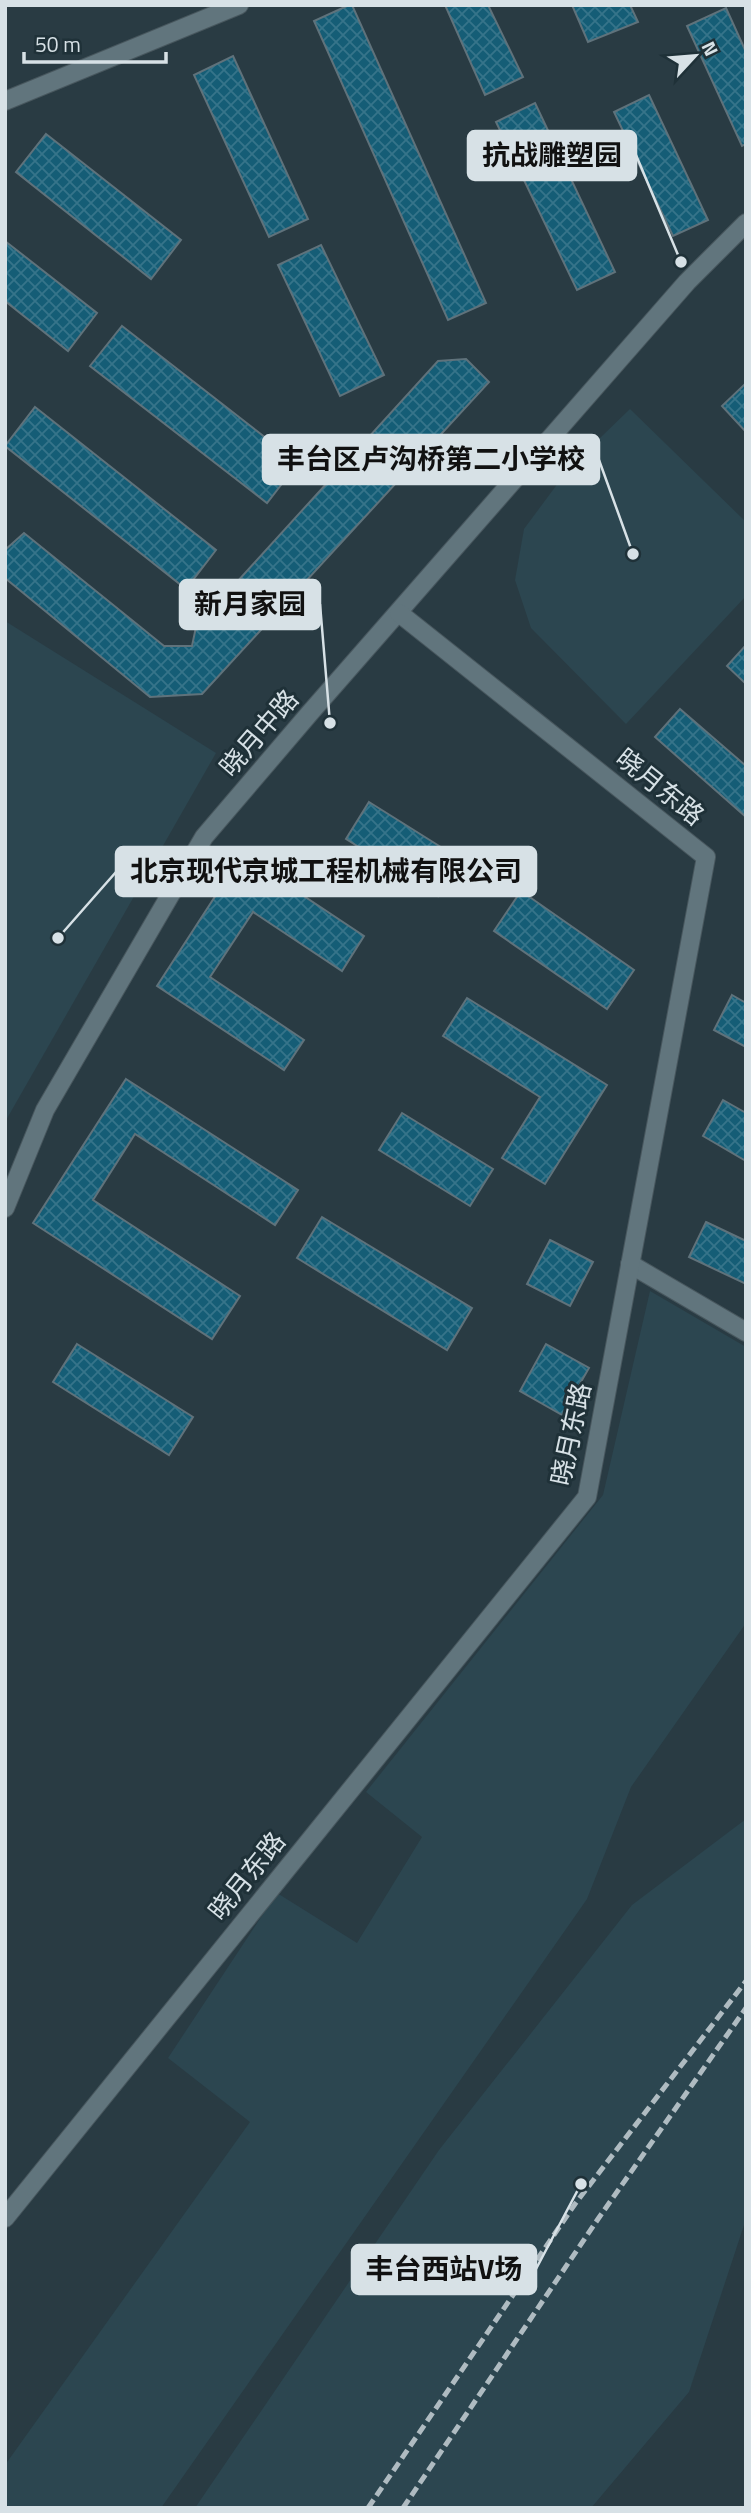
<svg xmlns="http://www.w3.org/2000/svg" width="751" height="2513" viewBox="0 0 751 2513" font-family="'Titillium Web','Noto Sans SC',sans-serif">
	<defs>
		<pattern id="building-cross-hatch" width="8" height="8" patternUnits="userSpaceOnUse" patternTransform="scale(1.75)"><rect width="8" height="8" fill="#155d76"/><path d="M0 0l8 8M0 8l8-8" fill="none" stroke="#36748a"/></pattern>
	</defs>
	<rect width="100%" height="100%" fill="#293b43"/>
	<g fill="#2c4650">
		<path d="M 630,409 L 746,522 L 746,596 L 626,724 L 531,628 L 515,580 L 524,529 L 570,467 Z"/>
		<path d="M 5,621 L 216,753 L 5,1122 Z"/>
		<path d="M 650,1291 L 746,1347 L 746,1623 L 631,1787 L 587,1899 L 161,2508 L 5,2508 L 5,2465 L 250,2122 L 168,2058 L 277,1893 L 357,1943 L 422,1837 L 366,1792 L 603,1495 Z"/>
		<path d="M 746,1819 L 746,2219 L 689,2392 L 591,2508 L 195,2508 L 439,2150 L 632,1905 Z"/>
	</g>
	<g fill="url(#building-cross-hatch)" stroke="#5f727b" stroke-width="2">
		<path d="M 349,5 L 352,5 L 486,303 L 448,320 L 314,21 Z"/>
		<path d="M 445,5 L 488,5 L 523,77 L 485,95 Z"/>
		<path d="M 572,5 L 630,5 L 638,22 L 588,42 Z"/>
		<path d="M 726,8 L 746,52 L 746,144 L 742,146 L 687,26 Z"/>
		<path d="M 233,56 L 308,219 L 269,237 L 194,75 Z"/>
		<path d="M 649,95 L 708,220 L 673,236 L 614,112 Z"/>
		<path d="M 535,103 L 615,272 L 577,290 L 496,122 Z"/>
		<path d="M 46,134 L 181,240 L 151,279 L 16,172 Z"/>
		<path d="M 5,241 L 97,313 L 68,351 L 5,301 Z"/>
		<path d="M 321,245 L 384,375 L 340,396 L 278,265 Z"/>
		<path d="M 122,326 L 298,463 L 267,503 L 90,366 Z"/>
		<path d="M 466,359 L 489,382 L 202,694 L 150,697 L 5,578 L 5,550 L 24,533 L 164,646 L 192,646 L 196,627 L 438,361 Z"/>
		<path d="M 746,383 L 746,432 L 722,406 Z"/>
		<path d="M 35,407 L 216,550 L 186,589 L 5,446 Z"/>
		<path d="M 746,645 L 746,684 L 727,666 Z"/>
		<path d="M 680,709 L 746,766 L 746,817 L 655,737 Z"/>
		<path d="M 369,802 L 460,859 L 438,896 L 346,839 Z"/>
		<path d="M 242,855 L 364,936 L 342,971 L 253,912 L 210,977 L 304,1040 L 284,1070 L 157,986 Z"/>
		<path d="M 521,891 L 634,970 L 607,1009 L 494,931 Z"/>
		<path d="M 732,995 L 746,1003 L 746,1047 L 714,1030 Z"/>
		<path d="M 467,998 L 607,1085 L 545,1184 L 502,1158 L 540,1097 L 443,1036 Z"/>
		<path d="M 126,1079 L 298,1190 L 275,1225 L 135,1134 L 93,1200 L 240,1296 L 212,1339 L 33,1223 Z"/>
		<path d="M 723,1100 L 746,1113 L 746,1161 L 703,1136 Z"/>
		<path d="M 402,1113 L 493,1169 L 470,1206 L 379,1150 Z"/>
		<path d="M 322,1217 L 472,1308 L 447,1350 L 297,1258 Z"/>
		<path d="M 706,1222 L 746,1241 L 746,1284 L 689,1257 Z"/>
		<path d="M 550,1240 L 593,1262 L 570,1306 L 527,1284 Z"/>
		<path d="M 77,1344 L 193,1417 L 169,1455 L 53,1382 Z"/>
		<path d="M 546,1344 L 589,1368 L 562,1415 L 520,1391 Z"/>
	</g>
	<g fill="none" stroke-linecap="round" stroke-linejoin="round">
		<defs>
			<path id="minor" d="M 630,1264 L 746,1332"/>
			<g id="tertiary">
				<path d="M 5,101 L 239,5"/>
				<path d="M 5,1208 L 45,1110 L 204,837 L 309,714 L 687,282 L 746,223"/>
				<path d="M 5,2218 L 587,1497 L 706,857 L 399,613"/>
			</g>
		</defs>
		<use href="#minor" stroke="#48575e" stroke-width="20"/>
		<use href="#tertiary" stroke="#48575e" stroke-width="20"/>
		<use href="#minor" stroke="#61757d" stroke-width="18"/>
		<use href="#tertiary" stroke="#61757d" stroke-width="18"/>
		<g stroke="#afbbc1" stroke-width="5" stroke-dasharray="10 5" stroke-linecap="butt">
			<path d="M 368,2508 L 575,2204 L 746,1981"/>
			<path d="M 403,2508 L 598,2219 L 746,2008"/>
		</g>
	</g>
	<g text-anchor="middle" stroke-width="6" stroke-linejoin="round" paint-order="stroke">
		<g font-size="26" fill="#d7e1e6" stroke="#1f3138">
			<text transform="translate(259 733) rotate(-49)" y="9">晓月中路</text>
			<text transform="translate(660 787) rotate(39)" y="9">晓月东路</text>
			<text transform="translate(571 1434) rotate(-78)" y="9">晓月东路</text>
			<text transform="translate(247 1876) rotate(-51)" y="9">晓月东路</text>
		</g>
	</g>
	<path fill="none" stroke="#d7e1e6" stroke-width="2.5" d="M681 262L636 155M633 554L599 460M330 723L320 604M58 938L116 872M581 2184L536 2269"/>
	<g fill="#d7e1e6" stroke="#1f3138" stroke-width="2.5">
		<circle cx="681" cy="262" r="7"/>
		<circle cx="633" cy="554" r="7"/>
		<circle cx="330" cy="723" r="7"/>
		<circle cx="58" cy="938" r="7"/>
		<circle cx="581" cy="2184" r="7"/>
	</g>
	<g fill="#d7e1e6" stroke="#d7e1e6" stroke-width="2.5">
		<rect x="468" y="131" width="168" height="49" rx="7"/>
		<rect x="263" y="435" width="336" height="49" rx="7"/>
		<rect x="180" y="580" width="140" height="49" rx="7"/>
		<rect x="116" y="847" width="420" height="49" rx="7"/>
		<rect x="352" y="2245" width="184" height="49" rx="7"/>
	</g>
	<g font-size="28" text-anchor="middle" font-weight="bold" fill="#111">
		<text x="552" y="165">抗战雕塑园</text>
		<text x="431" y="469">丰台区卢沟桥第二小学校</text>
		<text x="250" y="614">新月家园</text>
		<text x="326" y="881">北京现代京城工程机械有限公司</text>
		<text x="444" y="2279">丰台西站V场</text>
	</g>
	<rect width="751" height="2513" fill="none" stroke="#d7e1e6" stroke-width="14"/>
	<g transform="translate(695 56) rotate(64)" stroke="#1f3138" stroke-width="5" paint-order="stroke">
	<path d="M0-5L12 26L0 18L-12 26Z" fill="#d7e1e6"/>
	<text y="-10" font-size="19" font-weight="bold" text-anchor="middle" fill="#d7e1e6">N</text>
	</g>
	<path d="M24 52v10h142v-10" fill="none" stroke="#d7e1e6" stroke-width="3.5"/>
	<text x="35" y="52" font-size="21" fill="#d7e1e6" stroke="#1f3138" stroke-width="5" paint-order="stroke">50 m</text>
</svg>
